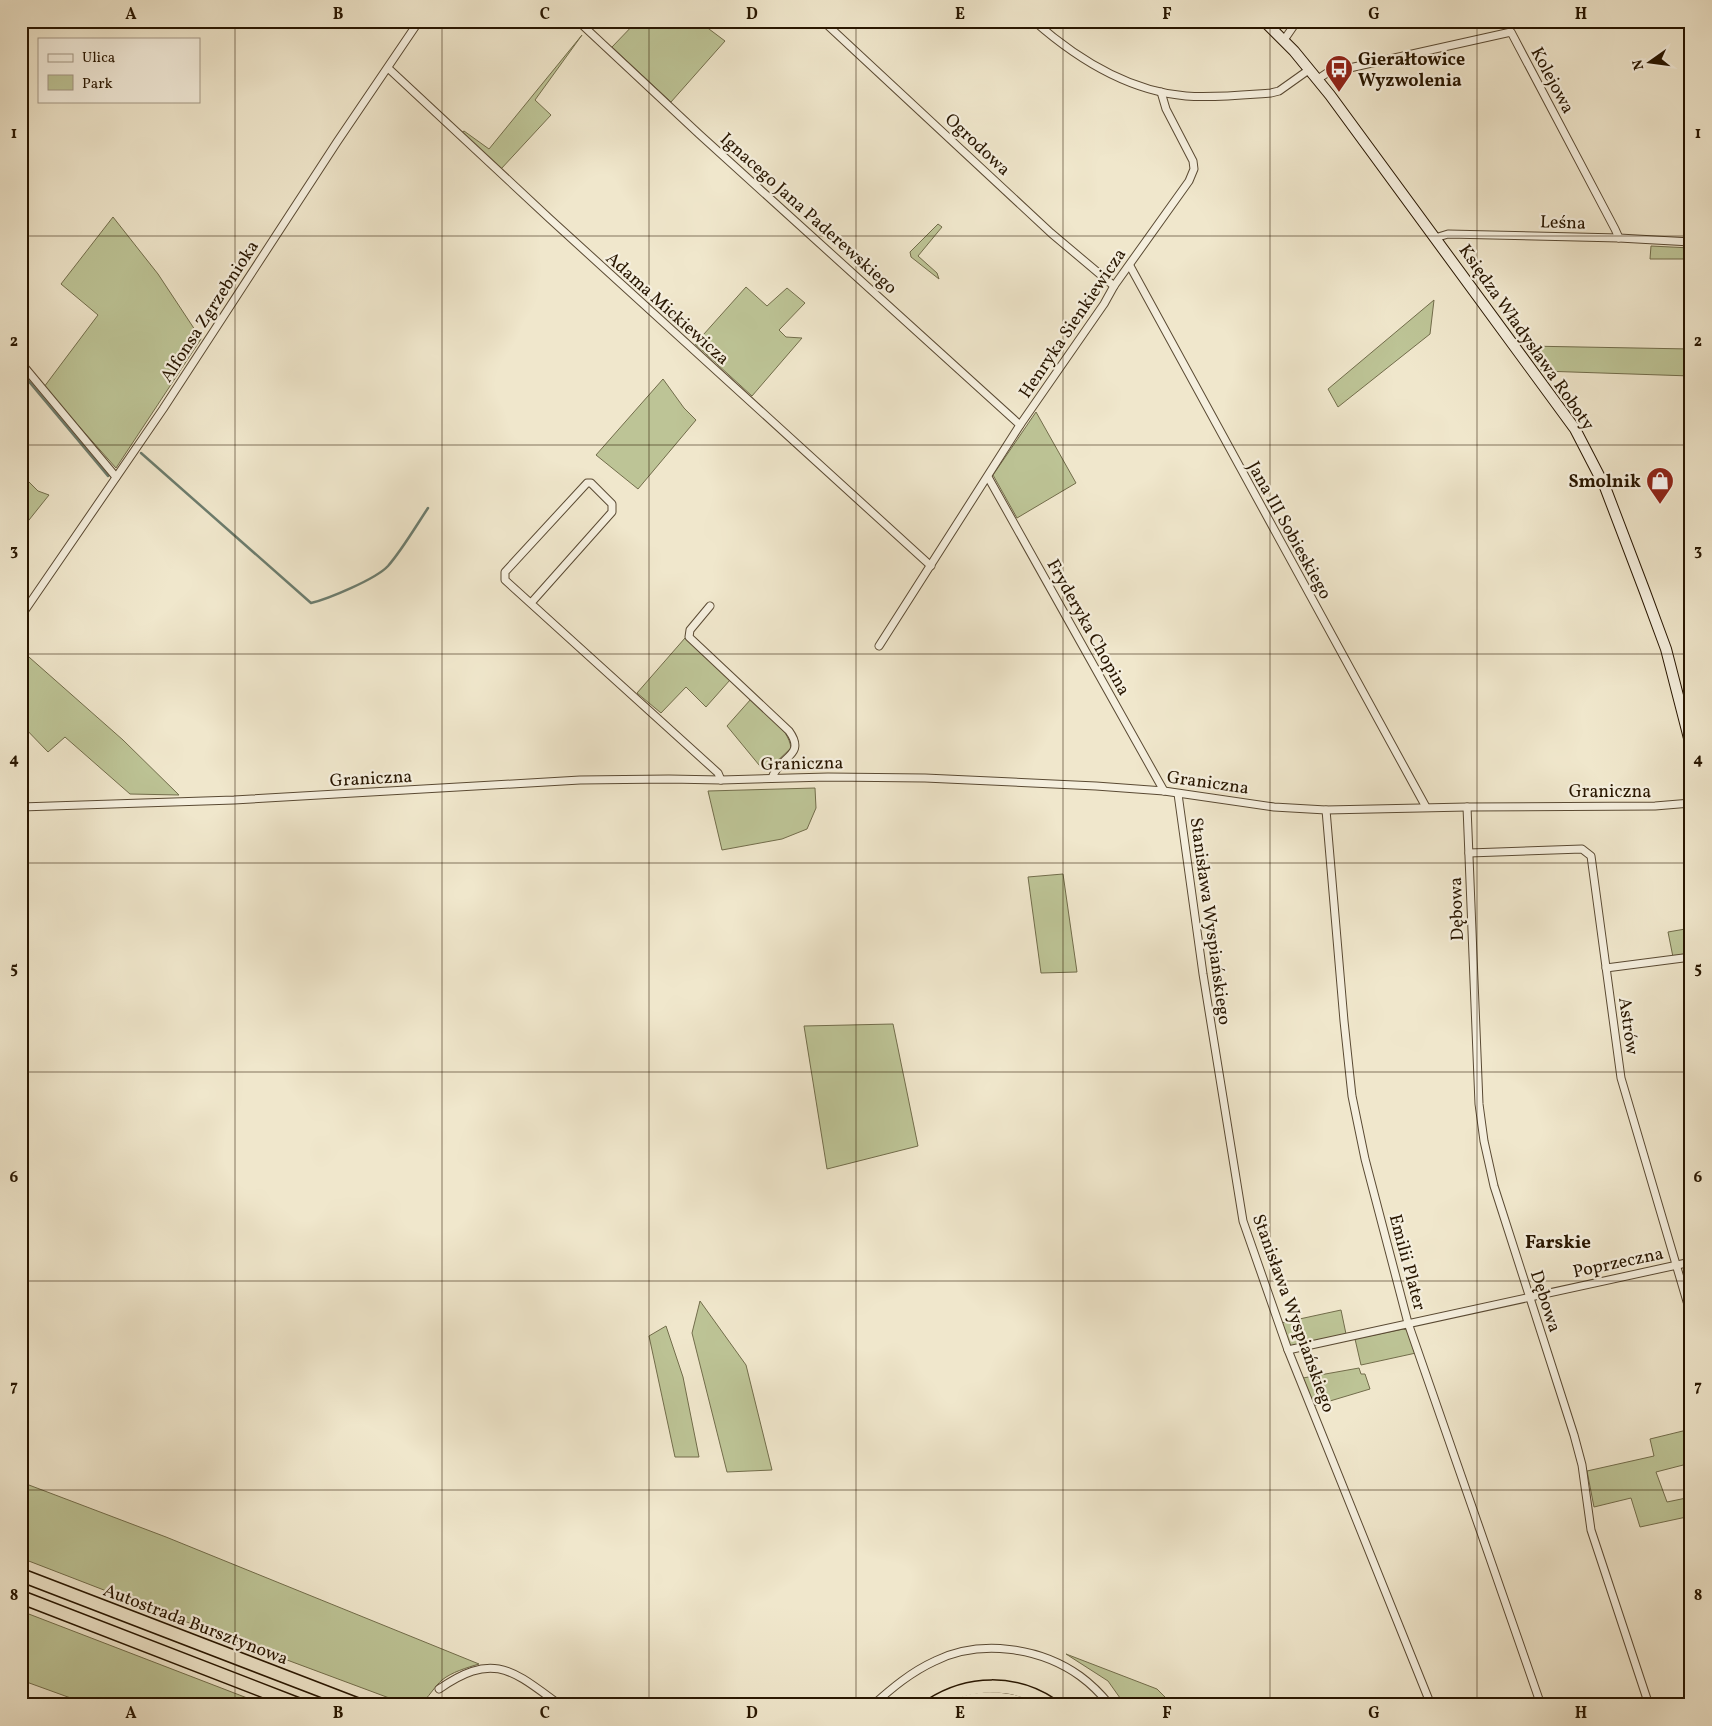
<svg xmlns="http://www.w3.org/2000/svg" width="1712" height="1726" viewBox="0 0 1712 1726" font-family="Vollkorn,serif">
	<rect width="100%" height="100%" fill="#f0e7cc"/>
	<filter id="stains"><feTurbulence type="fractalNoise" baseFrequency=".004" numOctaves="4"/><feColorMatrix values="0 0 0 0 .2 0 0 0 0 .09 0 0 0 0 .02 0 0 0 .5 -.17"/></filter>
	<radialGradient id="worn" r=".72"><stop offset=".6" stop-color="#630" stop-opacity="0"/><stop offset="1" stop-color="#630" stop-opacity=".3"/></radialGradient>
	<g fill="#bdc496" stroke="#726d4b">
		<path d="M 637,21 L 709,21 L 705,26 L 725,41 L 671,102 L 612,47 Z"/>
		<path d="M 582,35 L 535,100 L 551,115 L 501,169 L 461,133 L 464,131 L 489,149 Z"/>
		<path d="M 113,217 L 158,274 L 201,339 L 116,468 L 44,387 L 98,315 L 61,284 Z"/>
		<path d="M 938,224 L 942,227 L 918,256 L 937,273 L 939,279 L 911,257 L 910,252 Z"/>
		<path d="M 1651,246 L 1691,248 L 1691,259 L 1650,259 Z"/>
		<path d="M 746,287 L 767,306 L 787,288 L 805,303 L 779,330 L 786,337 L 802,338 L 752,396 L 695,344 Z"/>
		<path d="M 1434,300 L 1430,334 L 1338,407 L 1328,389 Z"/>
		<path d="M 1526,346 L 1691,349 L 1691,376 L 1542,371 Z"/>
		<path d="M 663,379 L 684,408 L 696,420 L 638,489 L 596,455 Z"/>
		<path d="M 1036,412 L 1076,483 L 1017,518 L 993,475 Z"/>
		<path d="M 21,474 L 38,491 L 49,495 L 21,530 Z"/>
		<path d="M 685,638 L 730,680 L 706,707 L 686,687 L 661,713 L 637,693 Z"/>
		<path d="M 21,650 L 123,740 L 179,795 L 130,794 L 65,737 L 48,752 L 21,724 L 21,695 L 24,693 L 21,690 Z"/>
		<path d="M 751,699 C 765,713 788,727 791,748 L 771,767 L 764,771 L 727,726 Z"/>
		<path d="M 815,788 L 816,808 L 807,829 L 782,839 L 722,850 L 708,791 Z"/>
		<path d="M 1063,874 L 1077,972 L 1041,973 L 1028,877 Z"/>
		<path d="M 1691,928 L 1691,953 L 1673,957 L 1668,932 Z"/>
		<path d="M 893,1024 L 918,1146 L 827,1169 L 804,1026 Z"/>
		<path d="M 700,1301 L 746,1365 L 772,1470 L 727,1472 L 692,1333 Z"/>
		<path d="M 1341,1310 L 1346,1334 L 1289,1347 L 1281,1323 Z"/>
		<path d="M 666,1326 L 683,1377 L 699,1457 L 675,1457 L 649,1336 Z"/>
		<path d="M 1403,1329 L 1407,1330 L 1416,1353 L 1361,1365 L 1355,1339 Z"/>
		<path d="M 1359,1368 L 1361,1374 L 1365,1374 L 1370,1389 L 1310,1407 L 1303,1378 Z"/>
		<path d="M 1691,1429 L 1691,1463 L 1656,1472 L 1667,1502 L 1691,1497 L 1691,1516 L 1640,1527 L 1631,1498 L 1594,1507 L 1587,1471 L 1654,1456 L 1650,1439 Z"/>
		<path d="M 21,1482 L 166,1537 L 479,1664 C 466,1668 452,1672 442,1680 C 435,1686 428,1698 420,1705 L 408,1705 L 236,1641 L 21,1558 Z"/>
		<path d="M 21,1611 L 255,1701 L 265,1705 L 90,1705 L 21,1680 Z"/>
		<path d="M 1066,1654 L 1157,1689 L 1173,1705 L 1125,1705 L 1108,1681 Z"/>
	</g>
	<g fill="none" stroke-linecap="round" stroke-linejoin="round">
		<g stroke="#6c7c6d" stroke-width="2.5">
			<path d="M 21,372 L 108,476"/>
			<path d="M 141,453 L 311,603 C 328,599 376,579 388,566 C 402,550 416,526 428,508"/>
		</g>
		<defs>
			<g id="minor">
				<path d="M 578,21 L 699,134 L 1020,425"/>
				<path d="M 823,21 L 1051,233 L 1114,286"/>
				<path d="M 1034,21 C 1077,59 1128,91 1186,96 C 1214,98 1243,95 1271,93 L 1279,91 L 1310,69"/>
				<path d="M 1284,40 L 1297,21"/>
				<path d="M 388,68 L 550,219 L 931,566"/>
				<path d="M 1318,79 L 1327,73 L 1511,32 L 1615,229 L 1619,238"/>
				<path d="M 1435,238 L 1448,234 L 1619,238 L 1691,242"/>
				<path d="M 1130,266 L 1426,807"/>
				<path d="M 21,363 L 116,477"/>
				<path d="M 988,477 L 1164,791"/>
				<path d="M 531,603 L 612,512 L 612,504 L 591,483 L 587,483 L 505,572 L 505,580 L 718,773 L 721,780"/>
				<path d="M 710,606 L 690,630 L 689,637 L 789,731 C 807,756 779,756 772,778"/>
				<path d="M 21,616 L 163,409 L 337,142 L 419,21"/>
				<path d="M 879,646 L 1020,425 L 1104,304 L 1114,286 L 1189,181 L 1194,169 L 1193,161 L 1166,109 L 1161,92"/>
				<path d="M 1178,794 L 1203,974 L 1243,1221 L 1288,1350 L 1431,1705"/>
				<path d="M 21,807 L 234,800 L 580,780 L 669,779 L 721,780 L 828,777 L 925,778 L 1096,786 L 1164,791 L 1274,807 L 1326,810 L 1467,807 L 1655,806 L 1691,803"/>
				<path d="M 1467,807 L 1479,1104 L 1484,1141 L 1494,1186 L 1574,1435 L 1582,1465 L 1591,1530 L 1649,1705"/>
				<path d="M 1326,810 L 1344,1021 L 1352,1096 L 1365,1159 L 1408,1323 L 1541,1705"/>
				<path d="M 1469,853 L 1582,849 L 1591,856 L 1621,1078 L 1691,1315"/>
				<path d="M 1606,968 L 1691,957"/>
				<path d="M 1288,1350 L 1691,1262"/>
				<path d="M 439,1689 C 494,1651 512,1670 560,1705"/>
				<path d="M 873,1705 C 892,1688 911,1672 935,1661 C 980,1639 1039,1647 1080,1676 C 1091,1684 1101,1694 1110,1705"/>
			</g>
			<path id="secondary" d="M 1264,21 L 1294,51 L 1330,95 L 1575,429 L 1605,487 L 1645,592 L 1666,649 L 1691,746"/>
			<g id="motorway">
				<path d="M 21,1575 L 359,1705"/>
				<path d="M 21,1597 L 300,1705"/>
				<path d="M 931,1705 C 968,1681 1015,1680 1052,1705"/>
				<path d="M 956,1705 C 980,1695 1004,1697 1028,1705"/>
			</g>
		</defs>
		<use href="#minor" stroke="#5a4a33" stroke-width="9"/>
		<use href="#secondary" stroke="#281600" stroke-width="12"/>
		<use href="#motorway" stroke="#281600" stroke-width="15"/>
		<use href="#minor" stroke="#f5efde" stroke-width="7"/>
		<use href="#secondary" stroke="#f5efde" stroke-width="10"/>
		<use href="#motorway" stroke="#f0e7cc" stroke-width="12"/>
	</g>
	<path fill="none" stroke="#281600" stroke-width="1" stroke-opacity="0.55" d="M 235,21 L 235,1705M 442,21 L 442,1705M 649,21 L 649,1705M 856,21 L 856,1705M 1063,21 L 1063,1705M 1270,21 L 1270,1705M 1477,21 L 1477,1705M 21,236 L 1691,236M 21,445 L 1691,445M 21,654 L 1691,654M 21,863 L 1691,863M 21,1072 L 1691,1072M 21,1281 L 1691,1281M 21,1490 L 1691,1490"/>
	<defs>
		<symbol id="bus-pin" viewBox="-11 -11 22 30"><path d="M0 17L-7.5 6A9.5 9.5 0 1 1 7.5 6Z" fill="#8f2418" stroke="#f5efde"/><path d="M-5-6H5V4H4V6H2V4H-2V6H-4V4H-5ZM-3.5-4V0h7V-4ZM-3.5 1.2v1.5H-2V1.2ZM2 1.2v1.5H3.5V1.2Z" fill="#fff"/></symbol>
		<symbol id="shop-pin" viewBox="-11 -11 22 30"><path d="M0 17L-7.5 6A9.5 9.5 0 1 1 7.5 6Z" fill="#8f2418" stroke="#f5efde"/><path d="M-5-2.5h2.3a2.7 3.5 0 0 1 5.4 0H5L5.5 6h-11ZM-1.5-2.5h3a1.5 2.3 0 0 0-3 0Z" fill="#fff"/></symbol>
	</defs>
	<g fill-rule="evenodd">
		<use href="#bus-pin" x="1323" y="53" width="32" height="43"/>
		<use href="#shop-pin" x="1644" y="465" width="32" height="43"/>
	</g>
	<g text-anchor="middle" stroke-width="4.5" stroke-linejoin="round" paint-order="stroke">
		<g font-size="18" font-weight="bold" fill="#281600" stroke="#f5efde" text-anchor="start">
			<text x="1358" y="65">Gierałtowice<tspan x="1358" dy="21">Wyzwolenia</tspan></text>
			<text x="1641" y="487" text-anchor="end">Smolnik</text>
		</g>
		<g font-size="18" fill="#281600" stroke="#f5efde">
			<text transform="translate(1553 80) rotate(62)" y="6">Kolejowa</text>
			<text transform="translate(978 144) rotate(43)" y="6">Ogrodowa</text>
			<text transform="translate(809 213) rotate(42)" y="6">Ignacego Jana Paderewskiego</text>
			<text transform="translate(1563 222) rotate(2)" y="6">Leśna</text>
			<text transform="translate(668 308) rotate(42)" y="6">Adama Mickiewicza</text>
			<text transform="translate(209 311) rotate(-57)" y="6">Alfonsa Zgrzebnioka</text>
			<text transform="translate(1072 323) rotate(-56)" y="6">Henryka Sienkiewicza</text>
			<text transform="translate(1527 337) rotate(55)" y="6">Księdza Władysława Roboty</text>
			<text transform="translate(1290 530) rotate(61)" y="6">Jana III Sobieskiego</text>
			<text transform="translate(1089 627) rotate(61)" y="6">Fryderyka Chopina</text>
			<text transform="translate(802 763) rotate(-1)" y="6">Graniczna</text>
			<text transform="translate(371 778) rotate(-3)" y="6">Graniczna</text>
			<text transform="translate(1208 782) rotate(8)" y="6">Graniczna</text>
			<text x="1610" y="797">Graniczna</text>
			<text transform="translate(1456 909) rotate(-92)" y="6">Dębowa</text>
			<text transform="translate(1211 921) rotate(82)" y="6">Stanisława Wyspiańskiego</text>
			<text transform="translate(1629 1026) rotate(82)" y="6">Astrów</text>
			<text transform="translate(1408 1262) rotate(75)" y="6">Emilii Plater</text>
			<text transform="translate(1618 1262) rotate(-12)" y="6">Poprzeczna</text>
			<text transform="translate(1546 1301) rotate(72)" y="6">Dębowa</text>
			<text transform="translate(1294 1313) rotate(70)" y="6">Stanisława Wyspiańskiego</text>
			<text transform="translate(196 1624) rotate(21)" y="6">Autostrada Bursztynowa</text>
		</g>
		<g font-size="19" font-weight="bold" fill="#281600" stroke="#f5efde">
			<text x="1558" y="1248">Farskie</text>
		</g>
	</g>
	<rect width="1712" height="1726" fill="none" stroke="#f0e7cc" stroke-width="55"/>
	<rect x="38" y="38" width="162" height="65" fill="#f5efde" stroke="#a39885"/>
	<rect x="48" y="54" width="25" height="8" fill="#f5efde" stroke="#a39885"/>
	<text x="82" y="62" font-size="15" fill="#281600">Ulica</text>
	<rect x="48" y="75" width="25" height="15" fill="#bdc496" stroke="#a39885"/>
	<text x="82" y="88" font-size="15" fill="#281600">Park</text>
	<g transform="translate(1650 62) rotate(256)" stroke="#f5efde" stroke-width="4" paint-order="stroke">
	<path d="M0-4L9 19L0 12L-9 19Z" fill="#281600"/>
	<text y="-8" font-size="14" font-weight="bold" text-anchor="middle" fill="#281600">N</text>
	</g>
	<rect x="28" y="28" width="1656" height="1670" fill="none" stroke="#281600" stroke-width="2"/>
	<g font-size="16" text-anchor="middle" font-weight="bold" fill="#281600">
		<text x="131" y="19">A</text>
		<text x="338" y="19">B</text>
		<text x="545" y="19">C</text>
		<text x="752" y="19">D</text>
		<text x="960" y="19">E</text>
		<text x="1167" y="19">F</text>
		<text x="1374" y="19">G</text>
		<text x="1581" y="19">H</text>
		<text x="14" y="138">1</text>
		<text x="1698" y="138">1</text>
		<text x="14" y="346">2</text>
		<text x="1698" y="346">2</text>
		<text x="14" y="555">3</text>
		<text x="1698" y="555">3</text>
		<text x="14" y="764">4</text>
		<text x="1698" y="764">4</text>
		<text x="14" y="973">5</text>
		<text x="1698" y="973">5</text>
		<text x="14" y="1182">6</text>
		<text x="1698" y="1182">6</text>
		<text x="14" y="1391">7</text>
		<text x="1698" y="1391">7</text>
		<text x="14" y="1600">8</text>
		<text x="1698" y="1600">8</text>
		<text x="131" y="1718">A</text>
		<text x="338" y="1718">B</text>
		<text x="545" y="1718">C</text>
		<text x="752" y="1718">D</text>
		<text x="960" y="1718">E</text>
		<text x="1167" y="1718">F</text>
		<text x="1374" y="1718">G</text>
		<text x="1581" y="1718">H</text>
	</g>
	<rect width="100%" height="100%" filter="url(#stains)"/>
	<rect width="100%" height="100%" fill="url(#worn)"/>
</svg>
